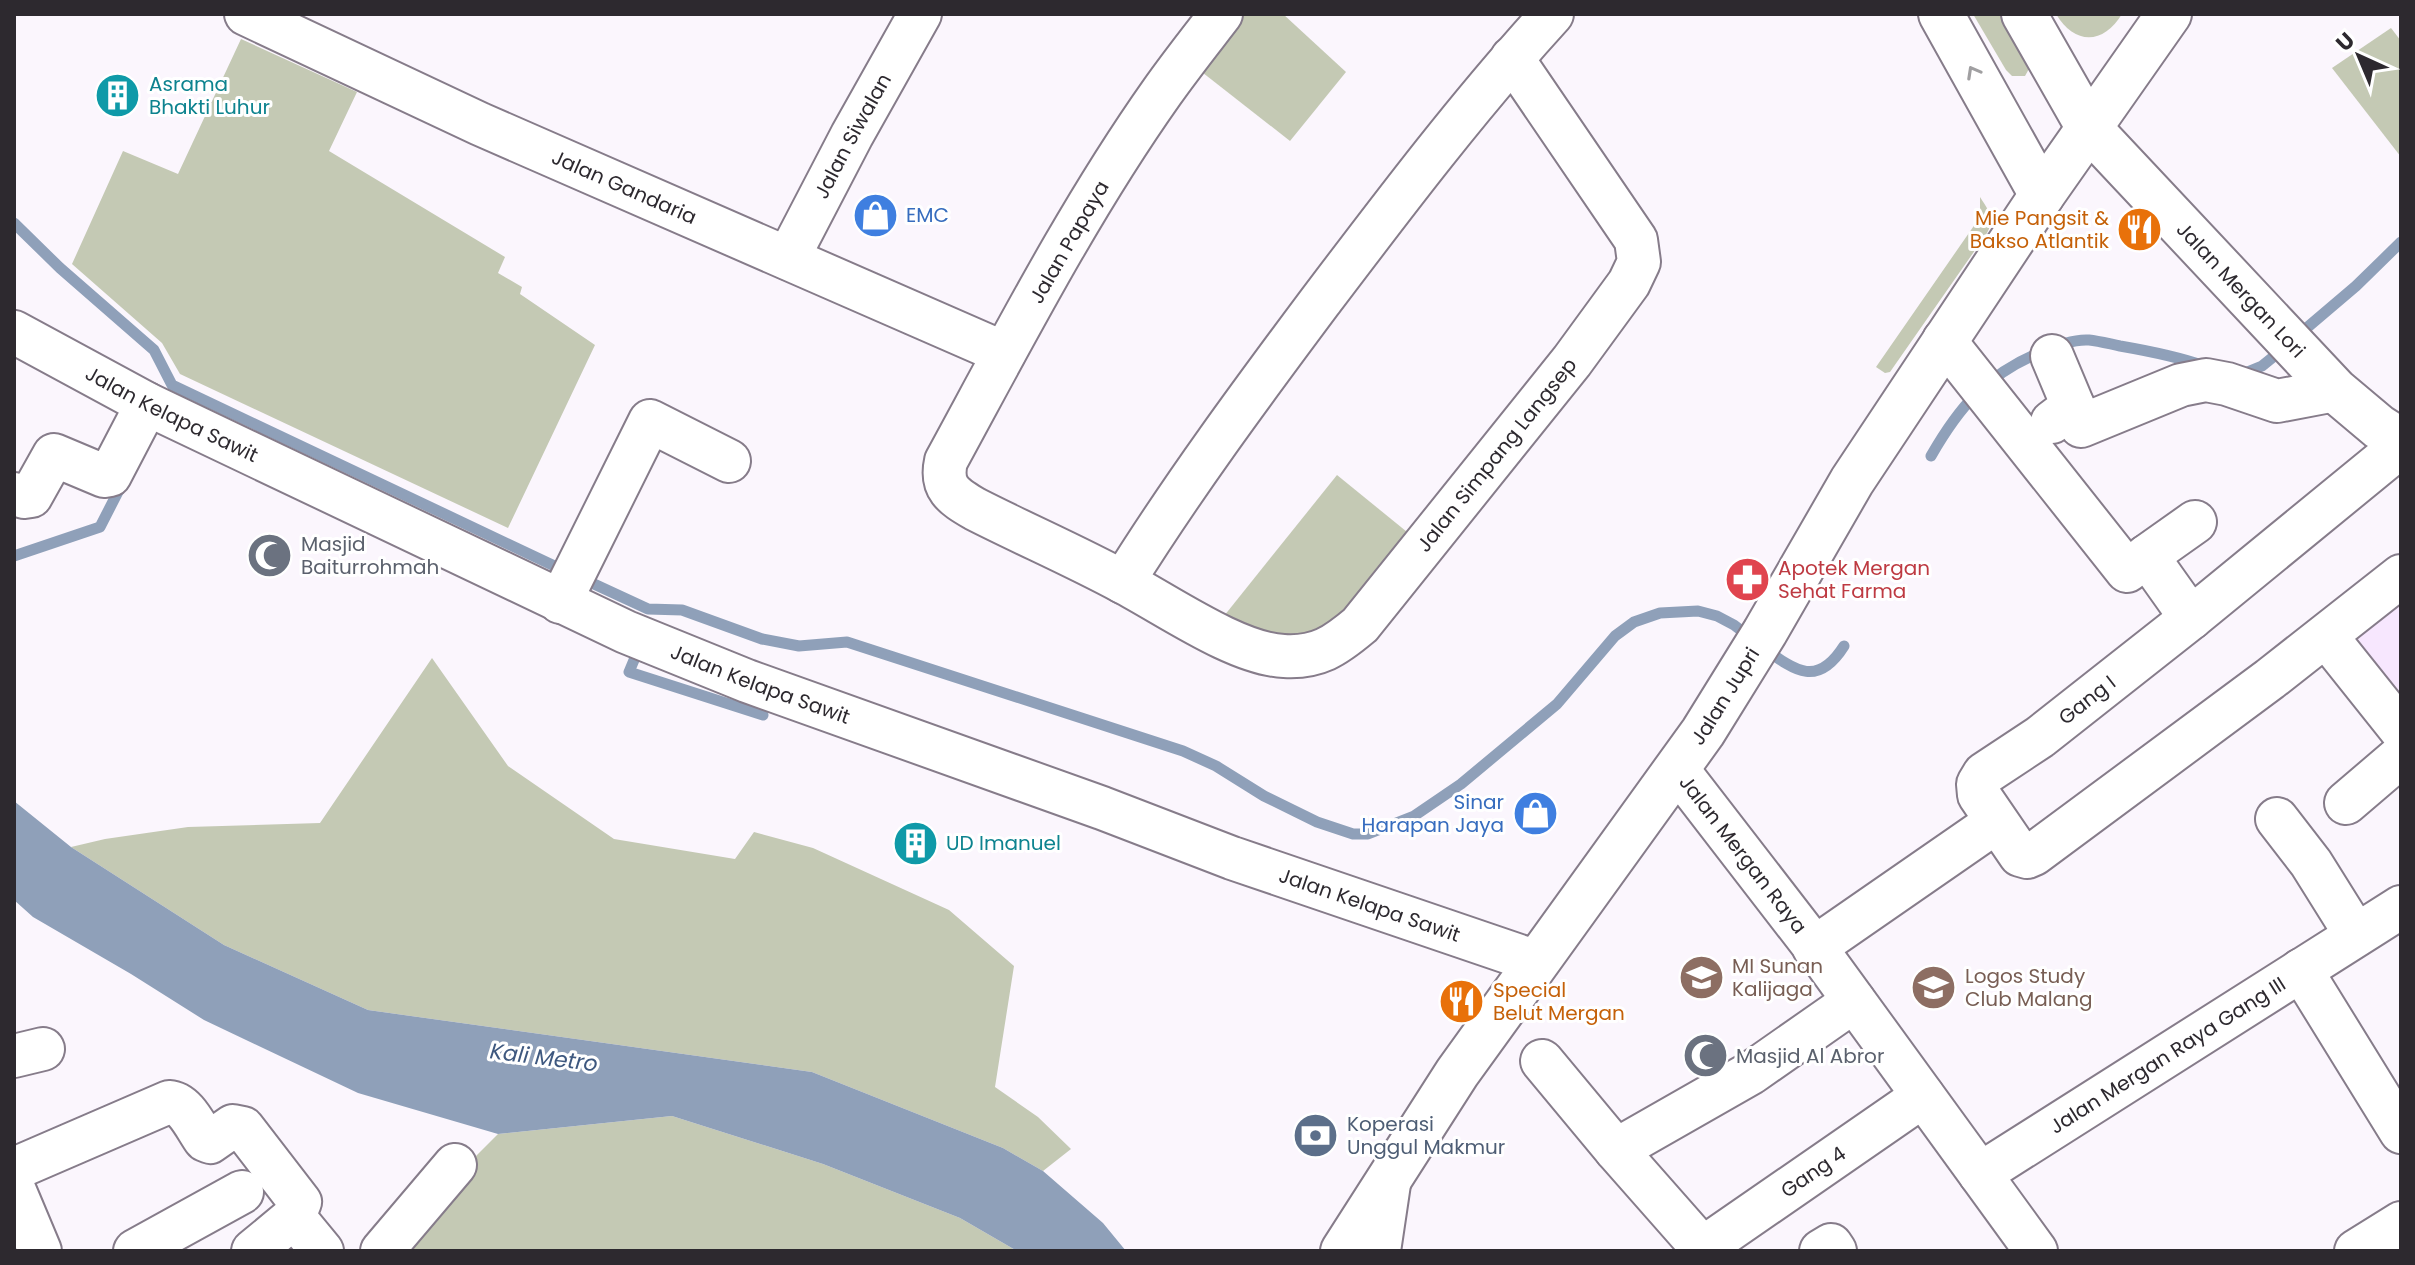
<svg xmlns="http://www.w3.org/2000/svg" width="2415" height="1265" viewBox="0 0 2415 1265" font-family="Poppins,sans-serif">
	<rect width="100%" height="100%" fill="#fbf6fd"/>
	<path fill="#f7e7fe" d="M 2401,587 L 2401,717 L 2339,638 Z"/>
	<g fill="#c4c9b4">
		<path d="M 1244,14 L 1283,14 L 1346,72 L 1290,141 L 1198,69 Z"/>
		<path d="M 1973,14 L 2006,14 L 2030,67 L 2025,76 L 2012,76 L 2006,70 Z"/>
		<path d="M 2056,14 L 2122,14 C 2104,44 2075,46 2056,14 Z"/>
		<path d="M 2391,28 L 2401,41 L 2401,157 L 2332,68 Z"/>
		<path d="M 241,39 L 357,92 L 329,151 L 505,257 L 498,273 L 522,287 L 520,294 L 595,345 L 508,528 L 180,374 L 162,343 L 72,264 L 123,151 L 178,174 Z"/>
		<path d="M 1980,197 C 1989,211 1995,218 1987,233 L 1890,372 L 1885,373 L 1876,367 L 1980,217 Z"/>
		<path d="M 1337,475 L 1412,536 L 1330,634 L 1291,643 L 1224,616 Z"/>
		<path d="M 432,658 L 508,766 L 614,839 L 735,859 L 754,832 L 813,848 L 949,910 L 1014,966 L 995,1087 L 1038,1117 L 1071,1149 L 1043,1171 L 1003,1148 L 812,1072 L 368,1010 L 224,945 L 71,847 L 105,839 L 188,827 L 320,823 Z"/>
		<path d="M 672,1116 L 823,1164 L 960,1218 L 1017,1251 L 393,1251 L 461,1171 L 498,1134 Z"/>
	</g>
	<path fill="#8fa0b9" d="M 14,801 L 71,847 L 224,945 L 368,1010 L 812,1072 L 1003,1148 L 1043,1171 L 1103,1223 L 1126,1251 L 1017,1251 L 960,1218 L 823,1164 L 672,1116 L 498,1134 L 358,1093 L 204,1020 L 131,974 L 33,917 L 14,900 Z"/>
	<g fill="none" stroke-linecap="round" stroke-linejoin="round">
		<g stroke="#8fa0b9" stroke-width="11">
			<path d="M 14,223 L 60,268 L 154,350 L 172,385 L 565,571"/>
			<path d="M 2296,337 L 2356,286 L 2401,242"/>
			<path d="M 2240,375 L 2262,366 L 2283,349"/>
			<path d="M 1931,456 C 1959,407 1987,374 2041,352 C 2056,346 2073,339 2089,340 C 2099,341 2110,344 2120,346 C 2149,351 2176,356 2204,366"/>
			<path d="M 14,556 L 100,527 L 122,484"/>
			<path d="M 581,578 L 648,609 L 682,610 L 762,639 L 799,646 L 847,642 L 1183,751 L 1216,766 L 1264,796 L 1317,822 L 1353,834 L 1368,834 L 1414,816 L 1461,784 L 1557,704 L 1615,636 L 1634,622 L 1660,613 L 1698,611 L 1717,616 L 1734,625 L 1751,638"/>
			<path d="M 1764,648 C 1796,672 1818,687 1844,646"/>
			<path d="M 634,660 L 629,672 L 763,715"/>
		</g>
		<defs>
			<g id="minor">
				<path id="s1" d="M 246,14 L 480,124 L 1004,353"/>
				<path id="s2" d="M 1221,14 C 1201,40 1181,65 1162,92 C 1080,208 1014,336 946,461 C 940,488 953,496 975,509 C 1024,534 1075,556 1123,582 C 1167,605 1236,654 1284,656 C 1318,658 1335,646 1360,625 L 1572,361 L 1629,283 L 1639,262 L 1636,240 L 1512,58"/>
				<path id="s3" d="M 788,258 L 852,135 L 920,14"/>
				<path id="s4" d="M 14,332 L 147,404 L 626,632 L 747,681 L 1102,808 L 1232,858 L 1537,962"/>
				<path d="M 1944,340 L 2127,571 L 2147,556 L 2191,618"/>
				<path d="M 2052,356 L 2073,406 L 2052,422"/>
				<path d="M 2073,406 L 2081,426 L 2181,385 L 2206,380 L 2227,384 L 2277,401 L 2335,390"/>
				<path d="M 2401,446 L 2191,618 L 2040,737 L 1984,774 L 1978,784 L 1979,795 L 2020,855 L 2027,857 L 2034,854 L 2270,679 L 2401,576"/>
				<path d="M 14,494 L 24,497 L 31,496 L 54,455 L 104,476 L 110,475 L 147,404"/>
				<path d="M 2147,556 L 2195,522"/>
				<path d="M 1123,582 C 1183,486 1251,394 1319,303 C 1394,204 1468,106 1552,14"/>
				<path d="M 560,602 L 650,421 L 729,461"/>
				<path d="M 2326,636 L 2401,730"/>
				<path id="s5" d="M 1677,769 L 1823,958 L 2036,1251"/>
				<path d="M 2346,803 L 2401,756"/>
				<path d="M 2277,819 L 2311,863 L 2356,935"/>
				<path d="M 1814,948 L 1996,822"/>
				<path d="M 2301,970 L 2401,1132"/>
				<path d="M 14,1056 L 43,1049"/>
				<path d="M 1542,1061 L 1616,1150 L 1705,1251"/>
				<path d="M 1616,1150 L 1751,1073 L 1854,1001"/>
				<path d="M 14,1169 L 169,1102 C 186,1103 196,1128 205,1140 L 210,1142 L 233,1126 L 243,1128 L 300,1202 L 294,1217 L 322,1251"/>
				<path id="s6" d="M 1980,1174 L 2401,907"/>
				<path d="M 14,1189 L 40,1251"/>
				<path id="s7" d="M 1703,1248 L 1923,1096"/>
				<path d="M 135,1251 L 242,1192"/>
				<path d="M 253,1251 L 294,1217"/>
				<path d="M 382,1251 L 455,1165"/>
				<path d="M 1379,1251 L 1390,1177"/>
				<path d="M 1821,1251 L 1831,1245 L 1835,1251"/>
				<path d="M 2356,1251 L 2401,1223"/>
			</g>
			<g id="tertiary">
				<path id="s8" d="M 2089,128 L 2335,390 L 2379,427 L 2401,441"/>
			</g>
			<g id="secondary">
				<path id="s9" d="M 1343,1251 L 1457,1073 L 1703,732 L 1765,632 L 1852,481 L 2042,195"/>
			</g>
			<g id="primary">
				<path d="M 1941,14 L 2042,195 L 2169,14"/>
				<path d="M 2024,14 L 2089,128"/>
			</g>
		</defs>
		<use href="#minor" stroke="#867c8a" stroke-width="46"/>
		<use href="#tertiary" stroke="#867c8a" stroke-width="48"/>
		<use href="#secondary" stroke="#867c8a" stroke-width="48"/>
		<use href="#primary" stroke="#867c8a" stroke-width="48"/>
		<use href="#minor" stroke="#fff" stroke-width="42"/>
		<use href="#tertiary" stroke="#fff" stroke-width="44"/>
		<use href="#secondary" stroke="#fff" stroke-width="44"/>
		<use href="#primary" stroke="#fff" stroke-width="44"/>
	</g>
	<defs><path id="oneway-chevron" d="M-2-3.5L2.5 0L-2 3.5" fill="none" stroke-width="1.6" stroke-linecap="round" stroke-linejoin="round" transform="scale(2)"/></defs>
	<use stroke="#a09fa1" href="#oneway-chevron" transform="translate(1973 72) rotate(-119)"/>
	<defs>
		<symbol id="building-disc" viewBox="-11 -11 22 22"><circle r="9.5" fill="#0f9aa8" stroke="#fff"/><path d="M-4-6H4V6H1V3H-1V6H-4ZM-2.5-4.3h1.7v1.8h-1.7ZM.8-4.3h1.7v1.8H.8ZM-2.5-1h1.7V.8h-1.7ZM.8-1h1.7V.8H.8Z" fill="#fff"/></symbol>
		<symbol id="shop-disc" viewBox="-11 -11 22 22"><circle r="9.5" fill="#3f7fe0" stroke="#fff"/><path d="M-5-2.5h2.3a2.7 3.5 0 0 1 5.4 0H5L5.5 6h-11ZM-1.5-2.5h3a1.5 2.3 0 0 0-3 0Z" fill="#fff"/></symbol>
		<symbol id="restaurant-disc" viewBox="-11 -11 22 22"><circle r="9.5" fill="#e8710a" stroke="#fff"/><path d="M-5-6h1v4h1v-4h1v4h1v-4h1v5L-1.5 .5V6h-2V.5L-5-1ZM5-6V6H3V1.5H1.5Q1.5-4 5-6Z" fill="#fff"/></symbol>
		<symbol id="mosque-disc" viewBox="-11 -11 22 22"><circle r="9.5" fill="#6b7280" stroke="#fff"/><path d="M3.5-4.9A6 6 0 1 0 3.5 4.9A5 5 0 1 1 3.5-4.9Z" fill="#fff"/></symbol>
		<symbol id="pharmacy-disc" viewBox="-11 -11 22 22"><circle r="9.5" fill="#e0444e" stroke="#fff"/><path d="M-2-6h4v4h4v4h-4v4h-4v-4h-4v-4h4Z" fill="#fff"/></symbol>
		<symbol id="school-disc" viewBox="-11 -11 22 22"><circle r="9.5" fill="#8d6e63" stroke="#fff"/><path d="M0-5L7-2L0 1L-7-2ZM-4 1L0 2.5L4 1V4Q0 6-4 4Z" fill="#fff"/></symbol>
		<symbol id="bank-disc" viewBox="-11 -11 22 22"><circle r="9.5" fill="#5c6f8a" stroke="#fff"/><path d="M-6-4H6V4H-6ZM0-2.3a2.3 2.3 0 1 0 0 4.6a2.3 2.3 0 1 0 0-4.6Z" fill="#fff"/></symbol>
	</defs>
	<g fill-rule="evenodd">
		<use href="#building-disc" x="92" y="70" width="51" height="51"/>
		<use href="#shop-disc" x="850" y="190" width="51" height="51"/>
		<use href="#restaurant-disc" x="2114" y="204" width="51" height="51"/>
		<use href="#mosque-disc" x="244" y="530" width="51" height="51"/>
		<use href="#pharmacy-disc" x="1722" y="554" width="51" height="51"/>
		<use href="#shop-disc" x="1510" y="788" width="51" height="51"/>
		<use href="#building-disc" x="890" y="818" width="51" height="51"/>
		<use href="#school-disc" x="1676" y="952" width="51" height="51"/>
		<use href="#school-disc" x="1908" y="962" width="51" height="51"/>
		<use href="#restaurant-disc" x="1436" y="976" width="51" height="51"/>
		<use href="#mosque-disc" x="1680" y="1030" width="51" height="51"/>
		<use href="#bank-disc" x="1290" y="1110" width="51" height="51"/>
	</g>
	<g text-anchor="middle" stroke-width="6" stroke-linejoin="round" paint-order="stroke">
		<g font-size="20" fill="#0d838f" stroke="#fff" text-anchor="start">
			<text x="149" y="91">Asrama<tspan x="149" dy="23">Bhakti Luhur</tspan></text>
			<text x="946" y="850">UD Imanuel</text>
		</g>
		<g font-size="20" fill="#2d292f" stroke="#fff">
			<text dy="7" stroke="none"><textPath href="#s3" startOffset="138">Jalan Siwalan</textPath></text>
			<text dy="7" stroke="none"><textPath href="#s1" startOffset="416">Jalan Gandaria</textPath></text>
			<text transform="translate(1069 242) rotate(-60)" y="7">Jalan Papaya</text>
			<text dy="7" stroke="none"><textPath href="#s8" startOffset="222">Jalan Mergan Lori</textPath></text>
			<text dy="7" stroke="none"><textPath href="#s4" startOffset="178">Jalan Kelapa Sawit</textPath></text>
			<text dy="7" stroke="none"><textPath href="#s2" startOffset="1234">Jalan Simpang Langsep</textPath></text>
			<text dy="7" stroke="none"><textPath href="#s4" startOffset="826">Jalan Kelapa Sawit</textPath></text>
			<text dy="7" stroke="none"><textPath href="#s9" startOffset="674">Jalan Jupri</textPath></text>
			<text transform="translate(2087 700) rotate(-38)" y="7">Gang I</text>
			<text dy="7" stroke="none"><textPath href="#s5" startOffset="108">Jalan Mergan Raya</textPath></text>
			<text dy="7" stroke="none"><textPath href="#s4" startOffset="1474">Jalan Kelapa Sawit</textPath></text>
			<text dy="7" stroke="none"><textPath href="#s6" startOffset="222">Jalan Mergan Raya Gang III</textPath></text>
			<text dy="7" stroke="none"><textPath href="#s7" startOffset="134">Gang 4</textPath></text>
		</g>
		<g font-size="20" fill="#366cbe" stroke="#fff" text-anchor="start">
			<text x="906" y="222">EMC</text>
			<text x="1504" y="809" text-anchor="end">Sinar<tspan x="1504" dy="23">Harapan Jaya</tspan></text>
		</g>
		<g font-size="20" fill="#c56008" stroke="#fff" text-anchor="end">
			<text x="2109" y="225">Mie Pangsit &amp;<tspan x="2109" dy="23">Bakso Atlantik</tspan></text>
			<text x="1493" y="997" text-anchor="start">Special<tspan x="1493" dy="23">Belut Mergan</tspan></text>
		</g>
		<g font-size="20" fill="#5b616d" stroke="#fff" text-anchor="start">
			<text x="301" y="551">Masjid<tspan x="301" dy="23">Baiturrohmah</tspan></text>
			<text x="1736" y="1063">Masjid Al Abror</text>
		</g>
		<g font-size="20" fill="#be3a42" stroke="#fff" text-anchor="start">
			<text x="1778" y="575">Apotek Mergan<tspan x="1778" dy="23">Sehat Farma</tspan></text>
		</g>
		<g font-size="20" fill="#785e54" stroke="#fff" text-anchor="start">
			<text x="1732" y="973">MI Sunan<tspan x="1732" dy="23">Kalijaga</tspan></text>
			<text x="1965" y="983">Logos Study<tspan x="1965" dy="23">Club Malang</tspan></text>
		</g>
		<g font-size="20" fill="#4e5e75" stroke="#fff" text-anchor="start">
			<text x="1347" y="1131">Koperasi<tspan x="1347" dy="23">Unggul Makmur</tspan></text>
		</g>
		<g font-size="22" font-style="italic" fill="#3e587f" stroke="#fff">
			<text transform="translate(544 1057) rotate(7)" y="8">Kali Metro</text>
		</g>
	</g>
	<rect width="2415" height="1265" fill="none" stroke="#2d292f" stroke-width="32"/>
	<g transform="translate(2359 56) rotate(316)" stroke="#ffffff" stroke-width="6" paint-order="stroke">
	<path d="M0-6L14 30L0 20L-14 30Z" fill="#2d292f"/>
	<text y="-12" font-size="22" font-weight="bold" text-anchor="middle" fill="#2d292f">U</text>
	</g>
</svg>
